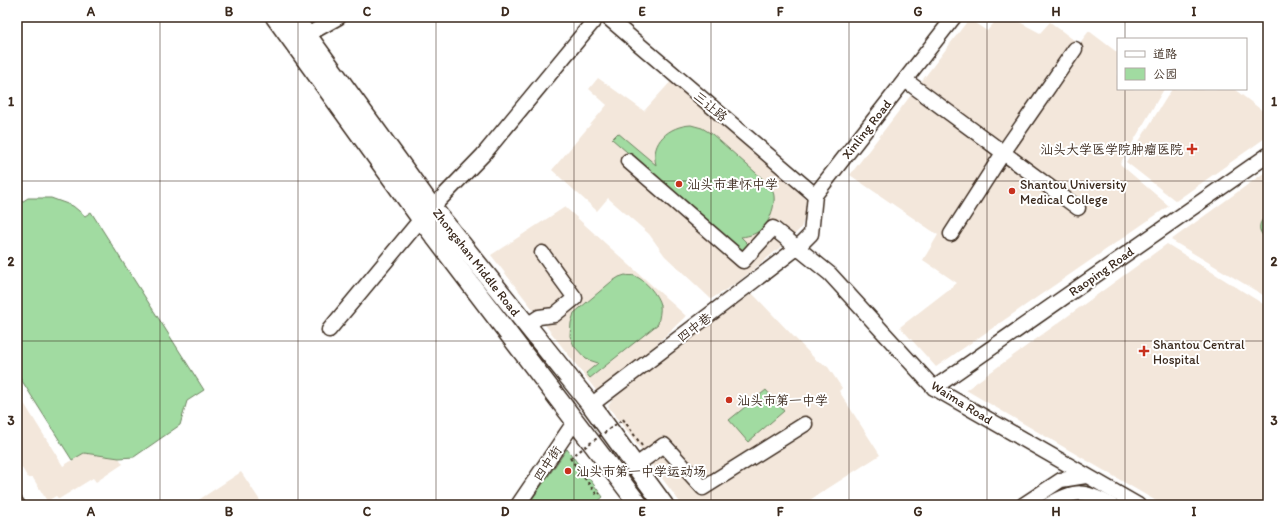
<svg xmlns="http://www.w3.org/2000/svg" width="1285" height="522" viewBox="0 0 1285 522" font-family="Itim,'LXGW WenKai TC',sans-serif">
	<rect width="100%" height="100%" fill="#fff"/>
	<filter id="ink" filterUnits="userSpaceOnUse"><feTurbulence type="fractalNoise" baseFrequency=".025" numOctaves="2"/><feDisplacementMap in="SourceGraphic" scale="8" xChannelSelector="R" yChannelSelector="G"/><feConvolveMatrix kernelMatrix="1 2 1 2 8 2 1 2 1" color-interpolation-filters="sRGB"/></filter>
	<g filter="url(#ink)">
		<g fill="#f3e7db">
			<path d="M 999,17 L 1010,17 L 1040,33 L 1050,22 L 1079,44 L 1089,31 L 1118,53 L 1118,89 L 1164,89 L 1120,164 L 1169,206 L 936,367 L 900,327 L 957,283 L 923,260 L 938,235 L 850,175 L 969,19 L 987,31 Z"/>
			<path d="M 598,78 L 644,111 L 674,78 L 806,199 L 805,216 L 801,228 L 788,241 L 738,282 L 711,299 L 665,256 L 649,234 L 608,198 L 597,211 L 552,170 L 607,105 L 589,89 Z"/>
			<path d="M 1172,89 L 1234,89 L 1268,115 L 1268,136 L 1176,201 L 1126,162 Z"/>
			<path d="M 1268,170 L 1268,298 L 1171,240 Z"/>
			<path d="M 565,207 L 686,316 L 624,375 L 598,393 L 491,255 Z"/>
			<path d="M 1167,244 L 1268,307 L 1268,505 L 1163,505 L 966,390 Z"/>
			<path d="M 752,293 L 816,360 L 828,367 L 842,388 L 839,391 L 880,455 L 802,505 L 682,505 L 608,406 L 617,393 Z"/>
			<path d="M 17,392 L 63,466 L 84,453 L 119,458 L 123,464 L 96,482 L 93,478 L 59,499 L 56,496 L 47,501 L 33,478 L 28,478 L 17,460 Z"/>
			<path d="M 241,472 L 261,502 L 265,505 L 191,505 Z"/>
		</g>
		<g fill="#a1dba1" stroke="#6e8260">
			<path d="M 691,125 L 702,128 L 712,134 L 764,180 C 768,184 771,187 773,192 C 775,197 774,203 773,208 C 768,226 760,235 741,237 L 749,245 L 742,252 L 612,139 L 618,133 L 656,165 C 650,142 669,126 691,125 Z"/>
			<path d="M 28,198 L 51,198 L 73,206 L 85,216 L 91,212 L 204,390 L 187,401 L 180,425 L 134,457 L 119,458 L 84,453 L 72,460 L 17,373 L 17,205 Z"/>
			<path d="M 1268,215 L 1268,239 C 1257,234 1257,221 1268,215 Z"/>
			<path d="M 625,275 C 628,276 632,275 635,276 C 645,280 658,295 660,305 C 661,311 659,318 658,324 L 590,378 L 586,373 L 598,363 L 586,359 L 574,346 L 570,336 L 571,323 L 574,313 L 611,282 L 619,277 Z"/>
			<path d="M 766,390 L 784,411 L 748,442 L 729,420 Z"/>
			<path d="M 567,449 L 603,497 L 596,503 L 597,505 L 528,505 Z"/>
		</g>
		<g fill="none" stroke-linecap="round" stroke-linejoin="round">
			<defs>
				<g id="minor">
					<path d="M 607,17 L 815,195"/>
					<path d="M 307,35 L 339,17"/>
					<path d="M 905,80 L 1078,208"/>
					<path d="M 628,161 L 743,261 L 773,228 L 830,274 L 934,388 L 1138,505"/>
					<path d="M 951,234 L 1003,153 L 1075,49"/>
					<path d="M 527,325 L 539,317 L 554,315 L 575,298 L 542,253"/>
					<path d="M 329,330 L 421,219 L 483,155 L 597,17"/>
					<path d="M 934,388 L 1268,155"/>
					<path d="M 591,405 L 797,248 L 811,234 L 815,195 L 954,17"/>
					<path d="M 635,466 L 664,445 L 703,488 L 805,424"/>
					<path d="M 17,504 L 17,505"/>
					<path d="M 518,505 L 575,421"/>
					<path d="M 1023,505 L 1061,480 L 1086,476"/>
					<path d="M 1049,505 C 1075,489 1085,490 1111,505"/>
				</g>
				<g id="major">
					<path d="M 275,17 L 421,219 L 639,505"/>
					<path d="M 294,17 L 432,207 L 591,405 L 664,505"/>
				</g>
			</defs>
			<use href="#minor" stroke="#3b2a1e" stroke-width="17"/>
			<use href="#major" stroke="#3b2a1e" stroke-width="21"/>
			<g stroke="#3b2a1e" stroke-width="2" stroke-dasharray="3 3" stroke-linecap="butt">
				<path d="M 623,419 L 642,446"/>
				<path d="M 570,458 L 597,495 L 600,493"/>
			</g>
			<use href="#minor" stroke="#fff" stroke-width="14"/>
			<use href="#major" stroke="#fff" stroke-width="18"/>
			<path stroke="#3b2a1e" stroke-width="2" stroke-dasharray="3 3" stroke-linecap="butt" d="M 570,458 L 623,419"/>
		</g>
	</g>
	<path fill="none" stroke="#3b2a1e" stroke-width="1" stroke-opacity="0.55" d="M 160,17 L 160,505M 298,17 L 298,505M 436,17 L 436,505M 574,17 L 574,505M 711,17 L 711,505M 849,17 L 849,505M 987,17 L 987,505M 1125,17 L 1125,39M 1125,89 L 1125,505M 17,181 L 1268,181M 17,341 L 1268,341"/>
	<g fill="#c8321e" stroke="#fff" stroke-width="1.5">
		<path d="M1190 143h4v4h4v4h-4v4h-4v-4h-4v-4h4z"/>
		<circle cx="679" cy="184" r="4"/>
		<circle cx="1012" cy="191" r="4"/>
		<path d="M1142 345h4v4h4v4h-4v4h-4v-4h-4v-4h4z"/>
		<circle cx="729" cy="400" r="4"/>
		<circle cx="568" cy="471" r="4"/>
	</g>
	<g text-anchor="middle" stroke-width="4" stroke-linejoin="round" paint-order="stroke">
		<g font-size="13" fill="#3b2a1e" stroke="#fff">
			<text transform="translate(711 106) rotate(40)" y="5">三让路</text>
			<text transform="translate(866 129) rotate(-52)" y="5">Xinling Road</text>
			<text transform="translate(477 262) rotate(52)" y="5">Zhongshan Middle Road</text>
			<text transform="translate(1101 271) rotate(-35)" y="5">Raoping Road</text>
			<text transform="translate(694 327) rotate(-37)" y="5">四中巷</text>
			<text transform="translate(962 402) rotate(32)" y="5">Waima Road</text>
			<text transform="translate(547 463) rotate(-56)" y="5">四中街</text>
		</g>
		<g font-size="13" fill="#3b2a1e" stroke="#fff" text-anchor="start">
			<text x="1183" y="154" text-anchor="end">汕头大学医学院肿瘤医院</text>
			<text x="687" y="189">汕头市聿怀中学</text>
			<text x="1020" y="189">Shantou University<tspan x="1020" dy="15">Medical College</tspan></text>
			<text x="1153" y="349">Shantou Central<tspan x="1153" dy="15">Hospital</tspan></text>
			<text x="737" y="405">汕头市第一中学</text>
			<text x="576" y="476">汕头市第一中学运动场</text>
		</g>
	</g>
	<rect width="1285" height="522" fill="none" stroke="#fff" stroke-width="44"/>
	<rect x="1117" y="38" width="130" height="52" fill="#ffffff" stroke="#b1aaa5"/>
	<rect x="1125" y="51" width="20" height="6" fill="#ffffff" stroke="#b1aaa5"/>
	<text x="1153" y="58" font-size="12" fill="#3b2a1e">道路</text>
	<rect x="1125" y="68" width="20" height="12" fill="#a1dba1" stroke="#b1aaa5"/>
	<text x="1153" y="78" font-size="12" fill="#3b2a1e">公园</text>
	<rect x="22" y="22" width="1241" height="478" fill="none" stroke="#3b2a1e" stroke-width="1.5"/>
	<g font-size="13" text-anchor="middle" font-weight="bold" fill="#3b2a1e">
		<text x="91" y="16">A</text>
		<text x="229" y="16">B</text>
		<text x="367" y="16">C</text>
		<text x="505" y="16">D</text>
		<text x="642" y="16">E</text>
		<text x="780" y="16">F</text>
		<text x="918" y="16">G</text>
		<text x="1056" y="16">H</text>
		<text x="1194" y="16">I</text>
		<text x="11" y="106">1</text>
		<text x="1274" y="106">1</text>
		<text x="11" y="266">2</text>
		<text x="1274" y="266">2</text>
		<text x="11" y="425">3</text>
		<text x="1274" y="425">3</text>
		<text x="91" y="516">A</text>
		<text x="229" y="516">B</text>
		<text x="367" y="516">C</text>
		<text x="505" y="516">D</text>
		<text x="642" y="516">E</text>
		<text x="780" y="516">F</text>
		<text x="918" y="516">G</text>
		<text x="1056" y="516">H</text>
		<text x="1194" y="516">I</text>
	</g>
</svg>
